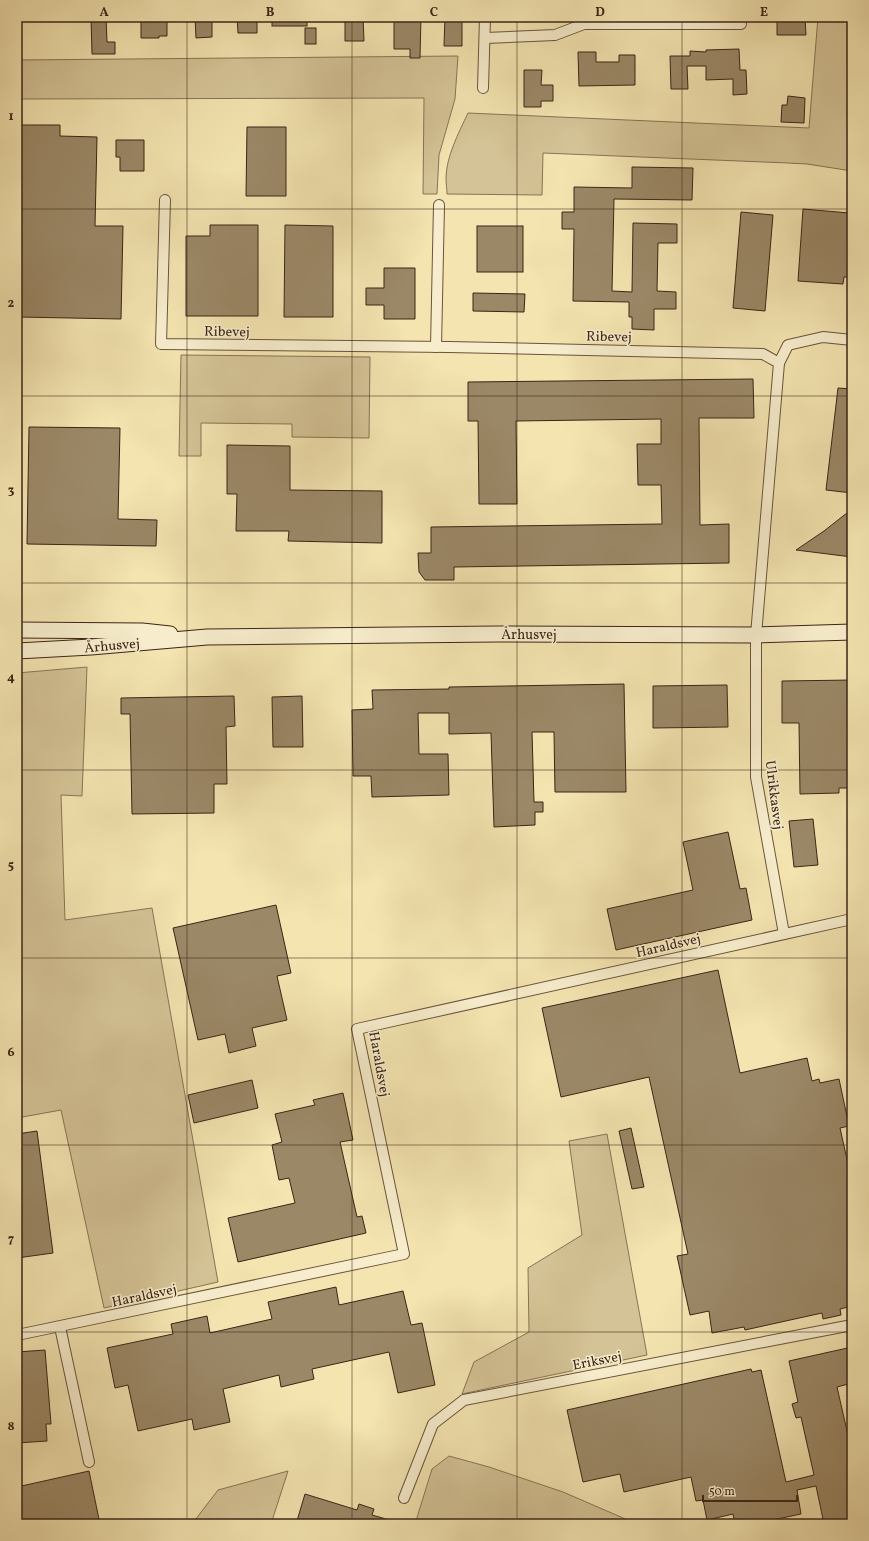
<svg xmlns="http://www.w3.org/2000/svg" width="869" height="1541" viewBox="0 0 869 1541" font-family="Vollkorn,serif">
	<rect width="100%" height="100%" fill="#f3e4b0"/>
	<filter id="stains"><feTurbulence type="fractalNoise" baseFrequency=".005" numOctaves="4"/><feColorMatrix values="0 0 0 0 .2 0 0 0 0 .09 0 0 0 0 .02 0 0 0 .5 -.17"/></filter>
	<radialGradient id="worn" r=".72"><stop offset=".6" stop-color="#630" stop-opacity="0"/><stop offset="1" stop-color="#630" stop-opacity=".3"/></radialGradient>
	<g fill="#d4c396" stroke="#887456">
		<path d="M 818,17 L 852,17 L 852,171 L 807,164 L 788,163 L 543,153 L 542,195 L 447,194 C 447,189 446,184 446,178 C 446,157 459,132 468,113 L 809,128 Z"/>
		<path d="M 458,56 L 455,99 L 439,155 L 437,194 L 423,194 L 424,98 L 17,99 L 17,60 Z"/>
		<path d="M 181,355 L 370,357 L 369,438 L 292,437 L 292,424 L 201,423 L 201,456 L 179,456 Z"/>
		<path d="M 87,667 L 82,796 L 61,795 L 65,920 L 152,908 L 218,1282 L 104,1308 L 61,1110 L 17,1118 L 17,673 Z"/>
		<path d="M 607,1134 L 647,1355 L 462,1394 L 474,1362 L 529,1332 L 528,1268 L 582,1235 L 569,1141 Z"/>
		<path d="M 449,1456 L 489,1467 L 563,1492 L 637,1524 L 415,1524 L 432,1469 Z"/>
		<path d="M 288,1471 L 271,1524 L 192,1524 L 218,1490 Z"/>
	</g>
	<g fill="#9b8867" stroke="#3c2417">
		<path d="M 106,17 L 107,42 L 115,42 L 115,54 L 92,54 L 91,18 Z"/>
		<path d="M 141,17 L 159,17 L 159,20 L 167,20 L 167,36 L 159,36 L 159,38 L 141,38 Z"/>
		<path d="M 195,17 L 212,17 L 212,37 L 196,38 Z"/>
		<path d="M 237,17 L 257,17 L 257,33 L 238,33 Z"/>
		<rect x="272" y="17" width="35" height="9"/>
		<path d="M 345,17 L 363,17 L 364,41 L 345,41 Z"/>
		<path d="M 394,17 L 421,17 L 420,58 L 410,58 L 410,49 L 394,49 Z"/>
		<path d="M 445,17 L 462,17 L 462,46 L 444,46 Z"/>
		<path d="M 777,18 L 805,18 L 806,35 L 777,35 Z"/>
		<rect x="305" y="28" width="11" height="16"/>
		<path d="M 739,49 L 740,70 L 746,70 L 747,94 L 733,95 L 733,79 L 706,80 L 706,66 L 687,66 L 688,89 L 671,89 L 670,56 L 690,56 L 690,51 L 706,52 L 706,50 Z"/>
		<path d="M 578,52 L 596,52 L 596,62 L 619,62 L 619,55 L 635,55 L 635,85 L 579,86 Z"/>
		<path d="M 524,70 L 542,70 L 541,85 L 553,85 L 553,101 L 541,101 L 541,107 L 524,107 Z"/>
		<path d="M 788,96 L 805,98 L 804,123 L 781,122 L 782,105 L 787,105 Z"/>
		<path d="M 21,125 L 60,125 L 60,136 L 97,137 L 95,226 L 123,226 L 121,319 L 18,317 Z"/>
		<path d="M 247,127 L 286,127 L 286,196 L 246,196 Z"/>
		<path d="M 116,140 L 144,140 L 144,171 L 120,171 L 120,157 L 116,157 Z"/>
		<path d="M 632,167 L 693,168 L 692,200 L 614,199 L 612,291 L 632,292 L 633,223 L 677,224 L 677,243 L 658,243 L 657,291 L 676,292 L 676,309 L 654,309 L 654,330 L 632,329 L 632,317 L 629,317 L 629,302 L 573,301 L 574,229 L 562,229 L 562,212 L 574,212 L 574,187 L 632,188 Z"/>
		<path d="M 803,209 L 849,213 L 848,230 L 852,231 L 852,277 L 844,277 L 843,284 L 798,281 Z"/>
		<path d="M 741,212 L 773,215 L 765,311 L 733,308 Z"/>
		<path d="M 210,225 L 258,225 L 258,316 L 186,316 L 186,236 L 210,236 Z"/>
		<path d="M 285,225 L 333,226 L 333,317 L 284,317 Z"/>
		<rect x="477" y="226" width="46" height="46"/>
		<path d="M 384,268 L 415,268 L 415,319 L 384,319 L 384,305 L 366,305 L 366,288 L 384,288 Z"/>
		<path d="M 473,293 L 525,294 L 524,312 L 473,311 Z"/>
		<path d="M 753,379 L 754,418 L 699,418 L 700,525 L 729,524 L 729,563 L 454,567 L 454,580 L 425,580 L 419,572 L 418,553 L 431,553 L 431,527 L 662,524 L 661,485 L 638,485 L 637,444 L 661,444 L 661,419 L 516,421 L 517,504 L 479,504 L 478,421 L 468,421 L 468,382 Z"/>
		<path d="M 838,388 L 852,389 L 852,493 L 826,490 Z"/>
		<path d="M 29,427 L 120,428 L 118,519 L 157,520 L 156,546 L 27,544 Z"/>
		<path d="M 227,445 L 290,446 L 290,490 L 382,491 L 382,543 L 288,541 L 289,531 L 236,531 L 237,494 L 227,494 Z"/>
		<path d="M 852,509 L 852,557 L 796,550 L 824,531 Z"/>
		<path d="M 852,680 L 852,788 L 839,788 L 839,793 L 800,794 L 799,723 L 782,723 L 782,681 Z"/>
		<path d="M 624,684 L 626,792 L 555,792 L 554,732 L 532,732 L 534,802 L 543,802 L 543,812 L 535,812 L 535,825 L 494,827 L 491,733 L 449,734 L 449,713 L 418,713 L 419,754 L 448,754 L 449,795 L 372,797 L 371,776 L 353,776 L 352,710 L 373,709 L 372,690 L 449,689 L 449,687 Z"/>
		<path d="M 727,685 L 728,727 L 653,728 L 653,686 Z"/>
		<path d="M 234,696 L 235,726 L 226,727 L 227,784 L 214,784 L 214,813 L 132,814 L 130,714 L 121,714 L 121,698 Z"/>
		<path d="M 302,696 L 303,747 L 273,747 L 272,697 Z"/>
		<path d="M 813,819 L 818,865 L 794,867 L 789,821 Z"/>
		<path d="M 728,832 L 740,889 L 746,888 L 752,920 L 616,950 L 607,909 L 693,890 L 683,842 Z"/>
		<path d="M 276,905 L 291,973 L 277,976 L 287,1020 L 252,1028 L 256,1046 L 229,1053 L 225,1034 L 198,1040 L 173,928 Z"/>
		<path d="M 718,970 L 740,1073 L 807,1058 L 812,1081 L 819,1079 L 820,1083 L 839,1079 L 849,1126 L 840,1128 L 852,1182 L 852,1251 L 848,1252 L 852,1266 L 852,1306 L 840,1309 L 841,1315 L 823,1319 L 822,1313 L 745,1330 L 744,1327 L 712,1333 L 709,1311 L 690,1315 L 677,1256 L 688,1254 L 649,1077 L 561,1097 L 542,1008 Z"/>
		<path d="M 252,1080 L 258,1108 L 194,1123 L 188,1095 Z"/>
		<path d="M 343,1093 L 353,1140 L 340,1142 L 357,1217 L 362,1216 L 366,1233 L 238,1262 L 228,1218 L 295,1203 L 289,1178 L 279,1180 L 272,1145 L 282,1142 L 275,1114 L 315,1105 L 313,1100 Z"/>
		<path d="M 631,1128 L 644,1187 L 632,1189 L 619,1131 Z"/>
		<path d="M 37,1131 L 53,1253 L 17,1258 L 17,1134 Z"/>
		<path d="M 336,1287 L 339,1305 L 403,1291 L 411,1325 L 422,1323 L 435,1385 L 398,1393 L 389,1352 L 312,1369 L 314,1379 L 281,1387 L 279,1375 L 223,1389 L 230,1422 L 194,1430 L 192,1419 L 138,1431 L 128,1385 L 115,1388 L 107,1348 L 173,1334 L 171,1324 L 207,1316 L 210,1333 L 272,1319 L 268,1302 Z"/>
		<path d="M 852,1347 L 852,1383 L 837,1387 L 852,1453 L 852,1476 L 848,1477 L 852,1496 L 852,1524 L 824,1524 L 816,1486 L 797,1490 L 801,1514 L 754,1524 L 735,1524 L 733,1514 L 707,1520 L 703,1500 L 696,1501 L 691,1477 L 624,1492 L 620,1474 L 583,1482 L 567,1410 L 751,1369 L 752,1372 L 761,1370 L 786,1482 L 814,1475 L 801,1417 L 796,1418 L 792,1404 L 798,1402 L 789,1361 Z"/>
		<path d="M 45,1350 L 51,1424 L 46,1424 L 47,1441 L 17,1443 L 17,1352 Z"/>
		<path d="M 89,1471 L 100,1524 L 20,1524 L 17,1510 L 17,1487 Z"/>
		<path d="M 305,1494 L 357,1510 L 359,1504 L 374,1509 L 372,1515 L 393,1521 L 393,1524 L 296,1524 Z"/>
	</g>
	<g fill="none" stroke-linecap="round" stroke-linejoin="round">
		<defs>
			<g id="minor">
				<path d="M 485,38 L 555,35 L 584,24 L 741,24"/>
				<path d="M 483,88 L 485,17"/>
				<path d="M 165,200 L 161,344 L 449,347 L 763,354 L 779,363 L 756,635 L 756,777 L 784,934"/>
				<path d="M 436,347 L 439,205"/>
				<path d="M 779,363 L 788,345 L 823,337 L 852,340"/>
				<path d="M 60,1327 L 89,1462"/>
				<path d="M 22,1334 L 404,1254 L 357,1029 L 852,919"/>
				<path d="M 404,1498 L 433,1424 L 464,1400 L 852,1325"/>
			</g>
			<g id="secondary">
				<path d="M 17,630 L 142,631 L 170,634"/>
				<path d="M 17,651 L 91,647 L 207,637 L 497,634 L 756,635 L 852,632"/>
			</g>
		</defs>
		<use href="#minor" stroke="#6a543d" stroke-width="12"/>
		<use href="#secondary" stroke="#3c2417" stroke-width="17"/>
		<use href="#minor" stroke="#f7edcc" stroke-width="10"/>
		<use href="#secondary" stroke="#f7edcc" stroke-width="15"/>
	</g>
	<path fill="none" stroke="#3c2417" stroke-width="1" stroke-opacity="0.55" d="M 187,17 L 187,1524M 352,17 L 352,1524M 517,17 L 517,1524M 682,17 L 682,1524M 17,209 L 852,209M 17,396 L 852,396M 17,583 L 852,583M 17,770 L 852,770M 17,958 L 852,958M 17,1145 L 852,1145M 17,1332 L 852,1332"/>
	<g text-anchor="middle" stroke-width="3" stroke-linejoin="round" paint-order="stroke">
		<g font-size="14" fill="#3c2417" stroke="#f7edcc">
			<text transform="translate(227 331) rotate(1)" y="5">Ribevej</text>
			<text transform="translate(609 336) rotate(1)" y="5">Ribevej</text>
			<text x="529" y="639">Århusvej</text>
			<text transform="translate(112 645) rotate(-5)" y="5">Århusvej</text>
			<text transform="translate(775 795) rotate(83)" y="5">Ulrikkasvej</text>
			<text transform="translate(668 945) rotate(-13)" y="5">Haraldsvej</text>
			<text transform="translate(380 1064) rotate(80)" y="5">Haraldsvej</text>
			<text transform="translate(144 1295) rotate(-12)" y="5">Haraldsvej</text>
			<text transform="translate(597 1360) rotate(-11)" y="5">Eriksvej</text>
		</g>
	</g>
	<rect width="869" height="1541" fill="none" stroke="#f3e4b0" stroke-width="44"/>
	<path d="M703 1495v6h94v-6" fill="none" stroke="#3c2417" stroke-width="2"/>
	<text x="709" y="1495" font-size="12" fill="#3c2417" stroke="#f7edcc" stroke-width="3" paint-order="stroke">50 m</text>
	<rect x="22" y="22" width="825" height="1497" fill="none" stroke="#3c2417" stroke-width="1.5"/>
	<g font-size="13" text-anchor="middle" font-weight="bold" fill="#3c2417">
		<text x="104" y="16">A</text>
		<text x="270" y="16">B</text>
		<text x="434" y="16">C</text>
		<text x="600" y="16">D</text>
		<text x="764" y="16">E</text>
		<text x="11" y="120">1</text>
		<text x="11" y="307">2</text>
		<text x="11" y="494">3</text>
		<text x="11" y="681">4</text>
		<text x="11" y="869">5</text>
		<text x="11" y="1056">6</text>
		<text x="11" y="1243">7</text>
		<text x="11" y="1430">8</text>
	</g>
	<rect width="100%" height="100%" filter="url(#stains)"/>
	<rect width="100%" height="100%" fill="url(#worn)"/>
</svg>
